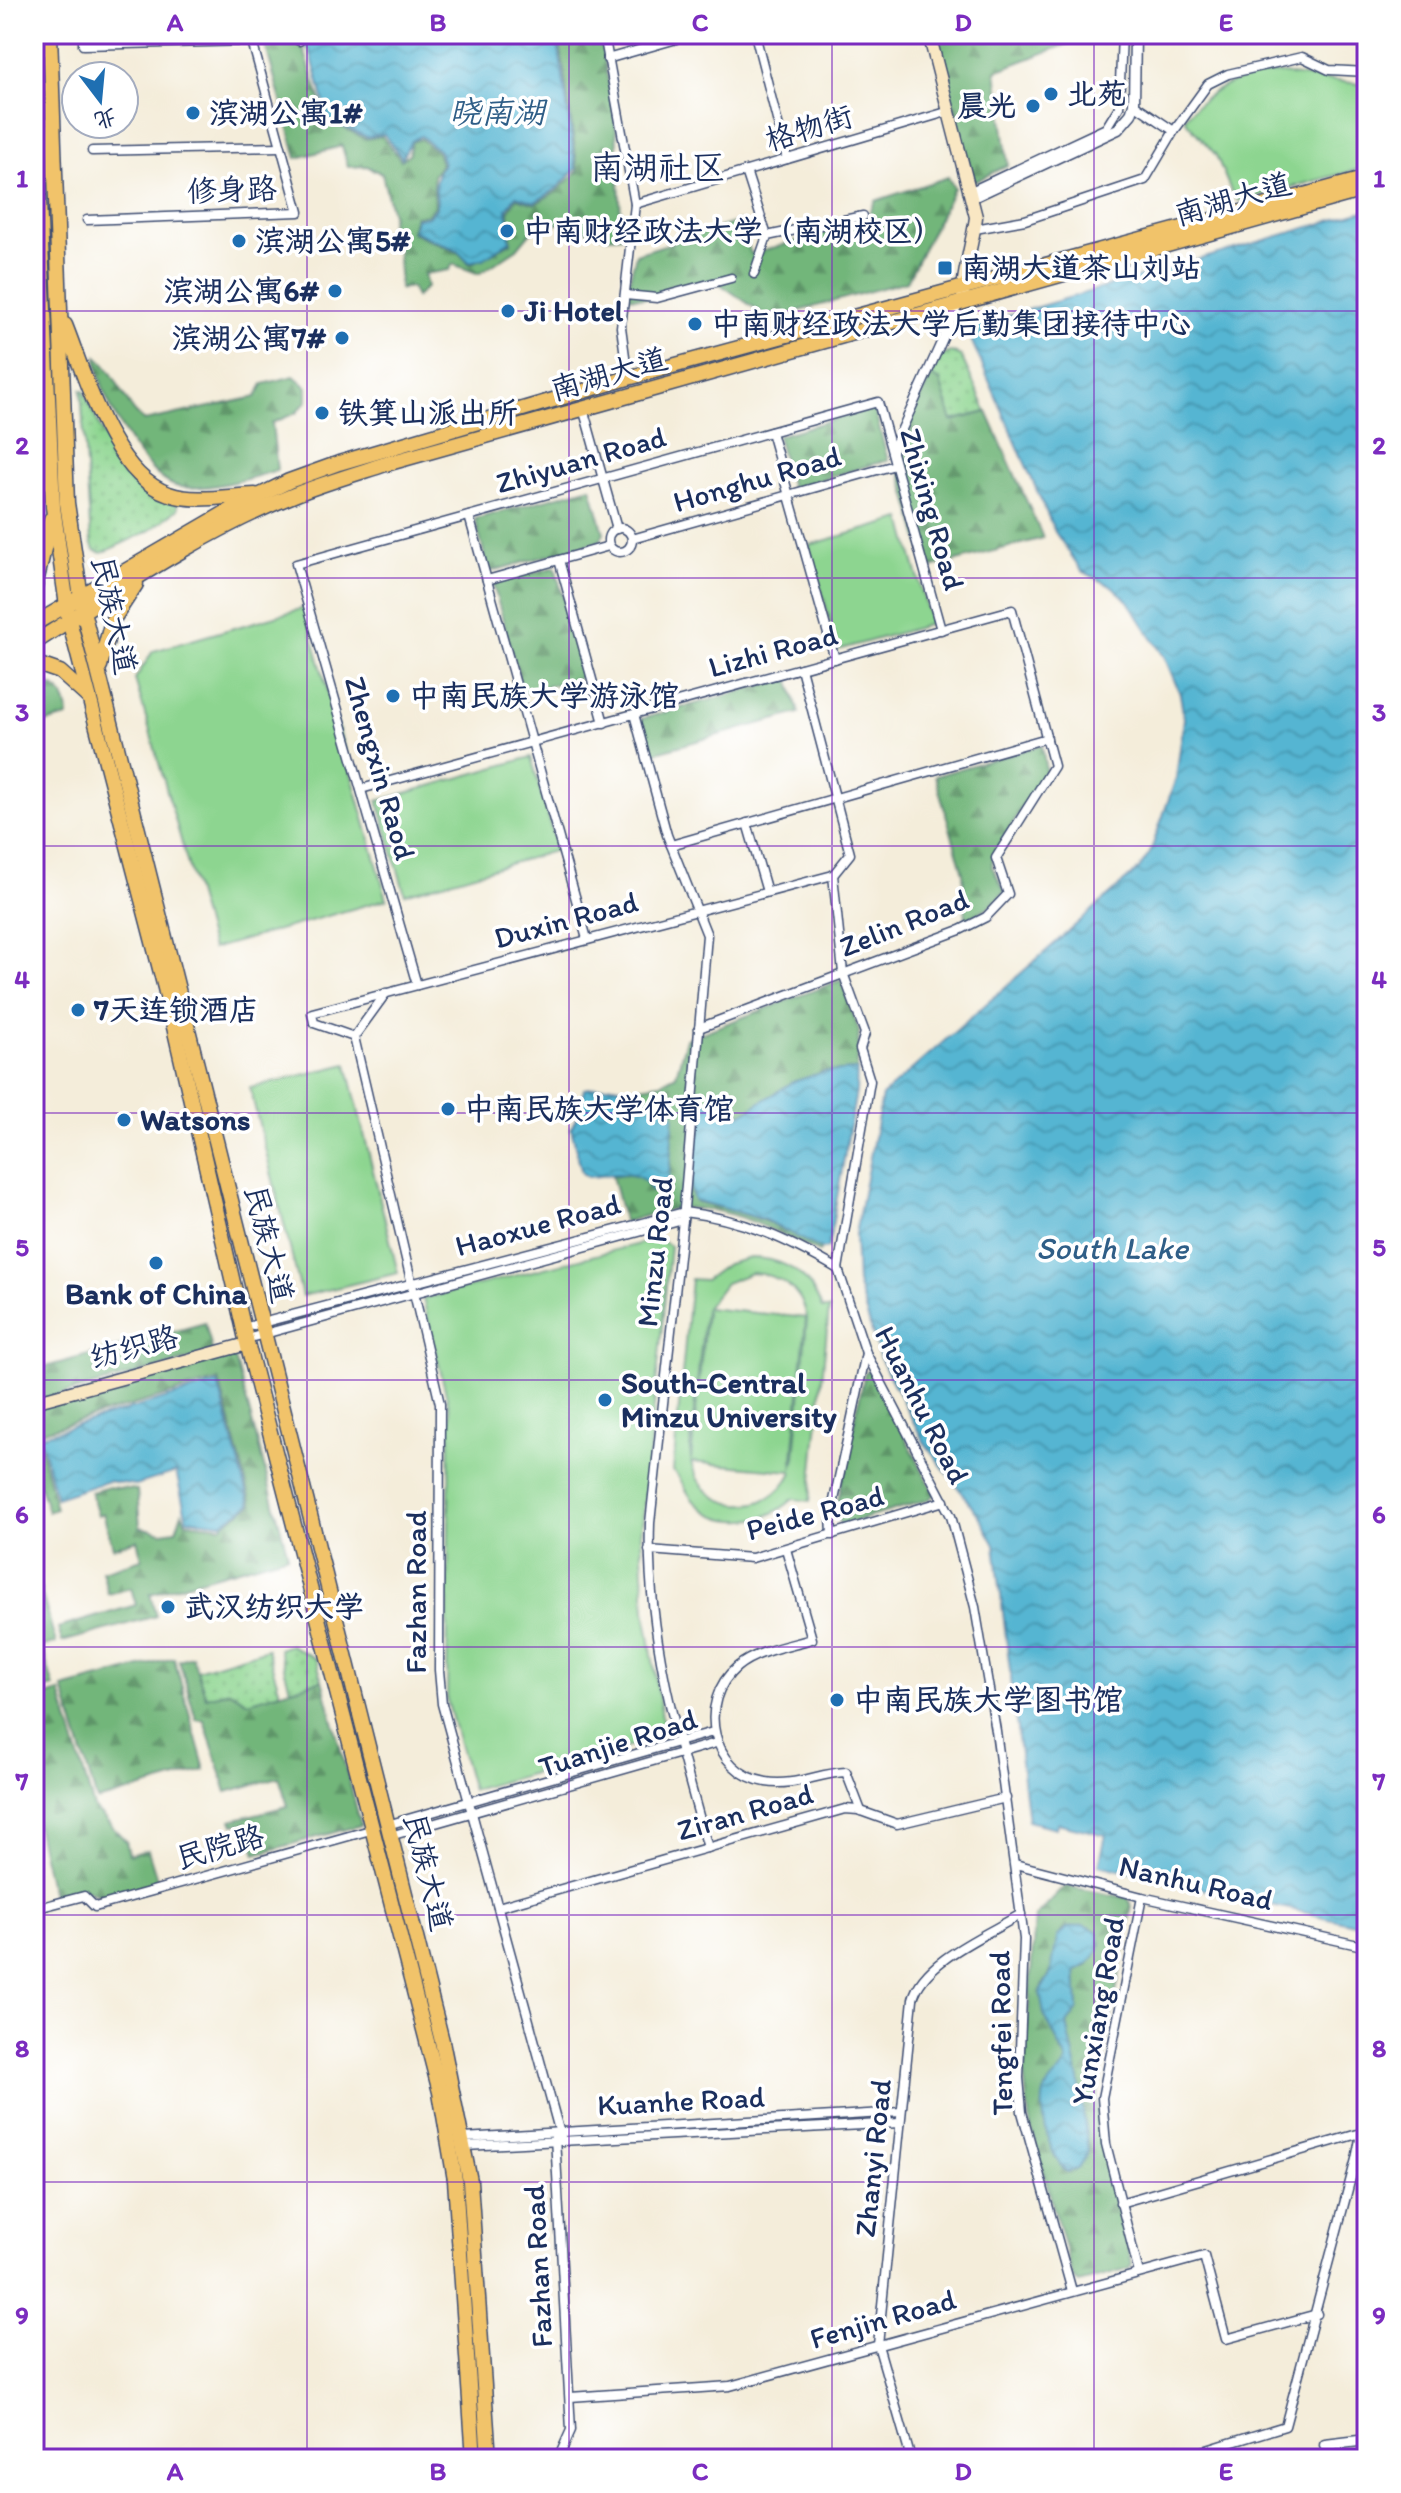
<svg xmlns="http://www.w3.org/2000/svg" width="1401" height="2493" viewBox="0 0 1401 2493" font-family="Itim,'LXGW WenKai TC',sans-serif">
	<defs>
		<pattern id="grass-dots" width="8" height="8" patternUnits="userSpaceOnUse" patternTransform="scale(2)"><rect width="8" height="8" fill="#8dd590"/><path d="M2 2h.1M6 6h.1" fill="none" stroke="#79b77f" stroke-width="1.8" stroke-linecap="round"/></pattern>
		<pattern id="forest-firs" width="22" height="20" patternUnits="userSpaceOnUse" patternTransform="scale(2)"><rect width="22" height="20" fill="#72b67a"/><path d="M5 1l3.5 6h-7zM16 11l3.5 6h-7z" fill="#5d9467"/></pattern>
		<pattern id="water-waves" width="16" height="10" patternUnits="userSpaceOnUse" patternTransform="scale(2)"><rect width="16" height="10" fill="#54b5d2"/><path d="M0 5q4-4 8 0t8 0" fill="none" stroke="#4594ae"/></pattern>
	</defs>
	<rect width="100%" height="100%" fill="#fff"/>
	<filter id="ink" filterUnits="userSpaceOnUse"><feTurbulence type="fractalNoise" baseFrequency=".0125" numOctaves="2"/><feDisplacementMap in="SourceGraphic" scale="16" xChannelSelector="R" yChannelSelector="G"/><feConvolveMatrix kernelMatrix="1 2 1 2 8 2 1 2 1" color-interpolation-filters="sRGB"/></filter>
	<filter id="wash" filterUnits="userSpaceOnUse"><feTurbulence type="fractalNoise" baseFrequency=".006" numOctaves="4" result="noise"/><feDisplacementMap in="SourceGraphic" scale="32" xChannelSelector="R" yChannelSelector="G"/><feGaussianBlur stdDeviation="1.8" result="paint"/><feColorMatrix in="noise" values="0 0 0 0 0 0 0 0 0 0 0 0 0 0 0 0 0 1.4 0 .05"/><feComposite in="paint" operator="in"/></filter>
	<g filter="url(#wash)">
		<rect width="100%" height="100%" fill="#f4edda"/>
		<g fill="url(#grass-dots)" stroke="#548277" stroke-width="2">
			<path d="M 951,352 L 961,356 L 987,412 L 951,421 L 940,381 L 931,376 L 941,356 Z"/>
			<path d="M 81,390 L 84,391 C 107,444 120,482 177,504 L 178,509 L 149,531 L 102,553 L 94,550 L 91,542 Z"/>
			<path d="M 290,1645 L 316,1659 L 322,1680 L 290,1689 L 279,1649 Z"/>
			<path d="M 267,1649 L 280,1692 L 248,1702 L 230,1691 L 205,1697 L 197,1670 Z"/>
		</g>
		<g fill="url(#forest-firs)" stroke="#46726c" stroke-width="2" fill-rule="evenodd">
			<path d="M 253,34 L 303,34 L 302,44 L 327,120 L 366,139 L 382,136 L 401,160 L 409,154 L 411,142 L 421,139 L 437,152 L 441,164 L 433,176 L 435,206 L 427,215 L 415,216 L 411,232 L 459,253 L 470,264 L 511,243 L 509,210 L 517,198 L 535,204 L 557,191 L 578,171 L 561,49 L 553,34 L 600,34 L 616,127 L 622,236 L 607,237 L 573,226 L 540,221 L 517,249 L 479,274 L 453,264 L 449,270 L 424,274 L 427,287 L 416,297 L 411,287 L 400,289 L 397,241 L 371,247 L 370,238 L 390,230 L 392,214 L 382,174 L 367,166 L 348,167 L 342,146 L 297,158 L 265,44 L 255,43 Z"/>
			<path d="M 934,34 L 1094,34 L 996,71 L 1008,165 L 974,182 Z"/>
			<path d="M 948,177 L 954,188 L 907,281 L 770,319 L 713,279 L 657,298 L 625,297 L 636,254 L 740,221 L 751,254 L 866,221 L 875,201 Z"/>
			<path d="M 97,357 C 118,374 123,404 144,421 L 256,397 L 263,384 L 294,376 L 307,387 L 307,401 L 296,413 L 272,423 L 277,470 C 252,478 207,491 180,487 C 144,482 95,390 97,357 Z"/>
			<path d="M 931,376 L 940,381 L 952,421 L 987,412 L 1043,538 L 927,569 L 895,452 Z"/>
			<path d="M 874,408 L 888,460 L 791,488 L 777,436 Z"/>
			<path d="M 591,487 L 604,533 L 600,541 L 489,572 L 475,519 Z"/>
			<path d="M 555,567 L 585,676 L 523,693 L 493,584 Z"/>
			<path d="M 789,678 L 799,713 L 650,754 L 641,719 Z"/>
			<path d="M 34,679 C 55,684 68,694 68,717 L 34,726 Z"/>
			<path d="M 1042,745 L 1046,771 L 993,854 L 992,867 L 1005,891 L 990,906 L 966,920 L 963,873 L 935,776 Z"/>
			<path d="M 841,980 L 859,1031 L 857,1070 L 824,1072 L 793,1082 L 739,1116 L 730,1114 L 722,1102 L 705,1102 C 694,1114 687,1189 696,1202 C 745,1212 770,1222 815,1244 L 821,1249 L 819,1252 C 776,1232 733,1207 685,1208 C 666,1208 643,1217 624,1222 L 612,1176 C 630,1175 644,1171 652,1190 L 674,1114 L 655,1101 L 626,1088 L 661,1083 L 676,1075 L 686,1039 Z"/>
			<path d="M 205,1323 L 213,1353 L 34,1402 L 34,1370 Z"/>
			<path d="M 233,1351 L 288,1555 L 150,1594 L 156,1616 L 62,1642 L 58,1628 L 136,1605 L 131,1588 L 108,1594 L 102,1571 L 142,1559 L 137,1540 L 113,1547 L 103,1513 L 98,1515 L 91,1492 L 109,1487 L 137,1490 L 140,1527 L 162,1532 L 176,1530 L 182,1513 L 186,1522 L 221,1526 L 252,1504 L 219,1380 L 37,1433 L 56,1509 L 48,1512 L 34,1468 L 34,1407 Z"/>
			<path d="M 870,1370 L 935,1494 L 928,1500 L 842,1525 L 836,1518 L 836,1510 L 865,1372 Z"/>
			<path d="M 34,1567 L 56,1643 L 34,1649 Z"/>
			<path d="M 44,1654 L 54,1687 L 34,1693 L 34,1657 Z"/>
			<path d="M 192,1656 L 206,1697 L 230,1691 L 248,1702 L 322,1680 L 361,1825 L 256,1854 L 247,1822 L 234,1825 L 232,1820 L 288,1806 L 279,1777 L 227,1792 L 204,1720 L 196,1719 L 179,1660 Z"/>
			<path d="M 174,1658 L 205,1770 L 97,1801 L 63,1688 Z"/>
			<path d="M 60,1692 L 94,1808 L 126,1841 L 129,1855 L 148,1850 L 158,1882 L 103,1897 L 81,1888 L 52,1896 L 34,1816 L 34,1699 Z"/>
			<path d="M 1065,1886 L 1128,1898 L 1132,1906 L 1096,2101 L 1105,2158 L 1132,2263 L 1130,2269 L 1079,2283 L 1073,2278 L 1029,2119 L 1024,2074 L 1035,1917 ZM 1083,1925 L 1097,1931 L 1101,1944 L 1088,1966 L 1076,1971 L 1078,2009 L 1067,2024 L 1079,2080 L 1088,2152 L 1074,2171 L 1055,2158 L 1043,2103 L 1067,2061 L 1044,2014 L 1042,1986 C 1056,1970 1054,1950 1062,1931 Z"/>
		</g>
		<g fill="#8dd590" stroke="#548277" stroke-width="2" fill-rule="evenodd">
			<path d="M 1275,73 L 1367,85 L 1367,167 L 1239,201 L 1233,196 L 1216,155 L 1184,119 C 1209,89 1237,77 1275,73 Z"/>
			<path d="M 902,519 L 931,624 L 838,650 L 809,545 Z"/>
			<path d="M 304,608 L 387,899 L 212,949 L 135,679 L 153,651 Z"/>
			<path d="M 531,757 L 557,850 L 405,894 L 378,801 Z"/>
			<path d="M 347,1064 L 398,1273 L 302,1296 L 250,1088 Z"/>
			<path d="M 658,1239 L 670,1246 L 641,1536 L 645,1611 L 664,1729 L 658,1739 L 472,1790 L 447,1700 L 450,1410 L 423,1299 Z"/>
			<path d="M 750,1258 C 785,1258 810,1275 822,1309 L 829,1309 L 810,1501 L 793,1499 C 765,1525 722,1529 694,1501 C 685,1492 681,1476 673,1471 L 691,1279 L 705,1280 L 727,1264 ZM 751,1273 C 779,1274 802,1289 807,1318 L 706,1308 L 725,1283 ZM 705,1310 L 706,1311 L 691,1460 L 690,1448 ZM 807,1319 L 795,1457 L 792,1469 L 806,1319 ZM 691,1462 L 791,1471 L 792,1472 C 770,1519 703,1514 691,1462 Z"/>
		</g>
		<g fill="url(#water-waves)" stroke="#387298" stroke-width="2">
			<path d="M 305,34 L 315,37 L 324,34 L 493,34 L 496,42 L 522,39 L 539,44 L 550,36 L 559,49 L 576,169 L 556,189 L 535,202 L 516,196 L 507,209 L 510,241 L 483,259 L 469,262 L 457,250 L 413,231 L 416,218 L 428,217 L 437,207 C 437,189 431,181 443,164 L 439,151 L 421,136 L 411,141 L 402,158 L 384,134 L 367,137 L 329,120 L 310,51 L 303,43 Z"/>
			<path d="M 1367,210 L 1367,1927 L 1099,1865 L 1106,1835 L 1057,1823 L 1056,1828 L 1028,1821 L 995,1545 L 980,1517 L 924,1442 L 880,1358 L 857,1283 L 855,1234 L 882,1096 L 1139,869 L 1150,853 L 1176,778 L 1184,719 L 1180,694 L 1165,658 L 1128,601 L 1113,587 L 1082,571 L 1055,532 L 966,328 Z"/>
			<path d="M 857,1070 L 856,1092 L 828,1248 L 821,1249 L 763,1219 L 694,1200 L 691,1190 L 697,1119 L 704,1102 L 720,1100 L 730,1114 L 739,1116 L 793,1082 L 824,1072 Z"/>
			<path d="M 615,1085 L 655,1101 L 674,1114 L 668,1187 L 651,1191 C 643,1166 609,1176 588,1177 L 582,1173 L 571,1128 L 579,1112 L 584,1089 Z"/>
			<path d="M 218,1383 L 250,1504 L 222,1523 L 187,1519 L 176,1472 L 136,1485 L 108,1481 L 56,1498 L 40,1436 Z"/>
			<path d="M 1083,1925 L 1097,1931 C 1104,1952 1094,1962 1076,1971 L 1078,2009 L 1067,2024 L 1079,2080 L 1088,2152 L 1078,2168 L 1068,2172 C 1051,2164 1037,2108 1045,2091 C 1050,2079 1063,2072 1067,2061 L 1044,2014 L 1040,1992 L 1051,1973 L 1057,1937 L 1068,1928 Z"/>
		</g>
	</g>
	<g filter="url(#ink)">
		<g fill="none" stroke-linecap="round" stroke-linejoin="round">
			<defs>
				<g id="minor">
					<path d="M 83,34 L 83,45 L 251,41"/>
					<path d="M 297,34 L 299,41"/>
					<path d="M 604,34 L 635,204 L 621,327 L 628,378"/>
					<path d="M 755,34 L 787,159"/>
					<path d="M 607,59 L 694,34"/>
					<path d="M 1134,104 L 1174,131 L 1208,84 L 1228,74 L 1302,57 L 1329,70 L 1367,72"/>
					<path d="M 92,151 L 280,147"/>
					<path d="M 746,171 L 767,236 L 754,274"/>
					<path d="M 971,191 L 1106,128 L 1119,107 L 1122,34"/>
					<path d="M 635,204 L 950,111"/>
					<path d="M 87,220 L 299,212 L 250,34"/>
					<path d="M 975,229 L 1025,220 L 1145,180 L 1174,131"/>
					<path d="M 767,236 L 863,216"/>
					<path d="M 625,295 L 657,298 L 731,278"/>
					<path d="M 583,408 L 617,529"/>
					<path d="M 771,432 L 835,659"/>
					<path d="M 892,451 L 959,303"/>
					<path d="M 469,516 L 587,939"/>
					<circle cx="620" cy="540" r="12"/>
					<path d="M 632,539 L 895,465"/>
					<path d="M 559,560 L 604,723"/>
					<path d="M 487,580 L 609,546"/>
					<path d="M 634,714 L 667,835 L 707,935 L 683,1220 L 650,1523 C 646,1635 678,1741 708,1848"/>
					<path d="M 361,789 L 1012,610 L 1054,766 L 996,858 L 1008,894 L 986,917 L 960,930 L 699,1028"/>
					<path d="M 747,823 L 767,892"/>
					<path d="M 671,845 L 1047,738"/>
					<path d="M 833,875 L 843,973 L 865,1033 L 860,1049 L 870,1081 L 838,1269 L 866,1353 L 951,1516 L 975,1607 L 996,1731 L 1024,1939 L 1019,2078 L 1022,2112 L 1072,2291"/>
					<path d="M 417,985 L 296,564 L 878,402 L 941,630"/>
					<path d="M 354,1037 L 440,1404 L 439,1670 L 442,1704 L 562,2141"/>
					<path d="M 354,1037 L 314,1023 L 312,1013 L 833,875 L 850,854 L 801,668"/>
					<path d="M 354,1037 L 386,993"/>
					<path d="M 243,1328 L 684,1212 C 743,1219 787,1239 838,1269"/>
					<path d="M 246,1339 L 683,1220"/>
					<path d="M 832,1535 L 831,1514 L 866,1353"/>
					<path d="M 786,1549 L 812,1639 C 788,1646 756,1651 737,1667 C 696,1702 711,1773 766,1782 C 793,1787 819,1773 846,1772 L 861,1811"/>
					<path d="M 649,1550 L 752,1558 L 944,1501"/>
					<path d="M 387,1825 L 713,1732"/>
					<path d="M 390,1836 L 716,1743"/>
					<path d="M 1015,1864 L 1142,1897 L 1367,1947"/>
					<path d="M 498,1907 L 845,1809 L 858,1810 L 897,1824 L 1006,1798"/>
					<path d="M 34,1909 L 84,1896 L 95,1907 L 374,1829"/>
					<path d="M 555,2137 L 571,2430 L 558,2459"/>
					<path d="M 463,2138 L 901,2112"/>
					<path d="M 465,2146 L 900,2123"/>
					<path d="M 1120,2203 L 1361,2133"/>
					<path d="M 1139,2273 L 1106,2144 L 1102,2098 L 1142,1897"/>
					<path d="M 570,2397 L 730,2386 L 1204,2256 L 1226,2339 L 1317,2314"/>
					<path d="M 911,2459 L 878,2345 L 913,1999 C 923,1960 989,1934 1021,1914"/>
					<path d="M 1128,2459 L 1197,2453 L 1285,2426 L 1356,2159 L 1367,2105"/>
				</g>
				<g id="tertiary">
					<path d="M 973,197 L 1118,129 L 1131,114 L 1134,104 L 1135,34"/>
					<path d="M 1325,2445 L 1367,2440"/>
				</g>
				<g id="secondary">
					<path d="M 929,34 L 976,217 C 974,236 961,282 963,295"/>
					<path d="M 34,1402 L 247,1344"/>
				</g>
				<g id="primary">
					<path d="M 50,34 L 67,503 L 83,611 L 442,2041 L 470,2181 L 489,2459"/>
					<path d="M 34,91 L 53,507 L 69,620 L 165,988 L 246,1339 L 440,2092 L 455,2180 L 474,2459"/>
					<path d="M 65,325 C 85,375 112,475 169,494 C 194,503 228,496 255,495"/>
					<path d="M 34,591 L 51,519"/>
					<path d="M 34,624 L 232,509 L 289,481 L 339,463 L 628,378 L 1367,178"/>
					<path d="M 34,643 C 117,590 202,532 294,495 C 324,483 355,474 386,464 L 1367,189"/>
					<path d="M 34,663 L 60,672 L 89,698"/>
					<path d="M 100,666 L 112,621 L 136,584"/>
				</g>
			</defs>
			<use href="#minor" stroke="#3c4c71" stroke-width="11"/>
			<use href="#tertiary" stroke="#3c4c71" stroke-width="13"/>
			<use href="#secondary" stroke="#3c4c71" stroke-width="15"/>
			<use href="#primary" stroke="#3c4c71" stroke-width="17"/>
			<use href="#minor" stroke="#fff" stroke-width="8"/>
			<use href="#tertiary" stroke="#fff" stroke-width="10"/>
			<use href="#secondary" stroke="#f9e7c3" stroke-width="12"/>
			<use href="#primary" stroke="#f1c36a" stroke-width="14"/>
		</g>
	</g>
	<path fill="none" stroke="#7b2cbf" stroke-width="2" stroke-opacity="0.55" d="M 307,34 L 307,2459M 569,34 L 569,2459M 832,34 L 832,2459M 1094,34 L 1094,2459M 34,311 L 1367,311M 34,578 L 1367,578M 34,846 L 1367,846M 34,1113 L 1367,1113M 34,1380 L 1367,1380M 34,1647 L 1367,1647M 34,1915 L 1367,1915M 34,2182 L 1367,2182"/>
	<g fill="#1f6fb2" stroke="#fff" stroke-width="3">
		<circle cx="1051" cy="94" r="8"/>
		<circle cx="1033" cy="106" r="8"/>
		<circle cx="193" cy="113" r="8"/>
		<circle cx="507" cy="231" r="8"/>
		<circle cx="239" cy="241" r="8"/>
		<rect x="937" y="260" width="16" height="16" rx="4"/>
		<circle cx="335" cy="291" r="8"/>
		<circle cx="508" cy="311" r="8"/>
		<circle cx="695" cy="324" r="8"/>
		<circle cx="342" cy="338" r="8"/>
		<circle cx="322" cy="413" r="8"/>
		<circle cx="393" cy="696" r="8"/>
		<circle cx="78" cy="1010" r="8"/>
		<circle cx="448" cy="1109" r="8"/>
		<circle cx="124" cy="1120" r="8"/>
		<circle cx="156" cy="1263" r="8"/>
		<circle cx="605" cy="1400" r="8"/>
		<circle cx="168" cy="1607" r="8"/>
		<circle cx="837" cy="1700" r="8"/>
	</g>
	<g text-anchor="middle" stroke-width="7" stroke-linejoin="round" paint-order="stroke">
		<g font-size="30" font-weight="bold" fill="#1b2f5e" stroke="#fff" text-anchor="start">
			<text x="1067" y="104">北苑</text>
			<text x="1017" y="116" text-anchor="end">晨光</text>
			<text x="209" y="123">滨湖公寓1#</text>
			<text x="523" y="241">中南财经政法大学（南湖校区）</text>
			<text x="255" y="251">滨湖公寓5#</text>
			<text x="961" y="278">南湖大道茶山刘站</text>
			<text x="319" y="301" text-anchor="end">滨湖公寓6#</text>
			<text x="524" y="321">Ji Hotel</text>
			<text x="711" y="334">中南财经政法大学后勤集团接待中心</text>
			<text x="326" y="348" text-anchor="end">滨湖公寓7#</text>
			<text x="338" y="423">铁箕山派出所</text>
			<text x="409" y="706">中南民族大学游泳馆</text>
			<text x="94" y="1020">7天连锁酒店</text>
			<text x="464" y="1119">中南民族大学体育馆</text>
			<text x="140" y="1130">Watsons</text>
			<text x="156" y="1304" text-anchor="middle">Bank of China</text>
			<text x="621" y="1393">South-Central<tspan x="621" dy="34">Minzu University</tspan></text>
			<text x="184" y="1617">武汉纺织大学</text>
			<text x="853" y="1710">中南民族大学图书馆</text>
		</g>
		<g font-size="30" fill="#1b2f5e" stroke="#fff">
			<text transform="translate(809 128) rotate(-17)" y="10">格物街</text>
			<text transform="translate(232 190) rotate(-2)" y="10">修身路</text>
			<text transform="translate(1233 199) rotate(-16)" y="10">南湖大道</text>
			<text transform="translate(609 374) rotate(-16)" y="10">南湖大道</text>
			<text transform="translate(581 460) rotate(-16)" y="10">Zhiyuan Road</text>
			<text transform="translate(757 479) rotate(-16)" y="10">Honghu Road</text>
			<text transform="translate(932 509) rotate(74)" y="10">Zhixing Road</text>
			<text transform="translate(114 615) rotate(78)" y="10">民族大道</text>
			<text transform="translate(773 651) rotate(-15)" y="10">Lizhi Road</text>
			<text transform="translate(380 768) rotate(74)" y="10">Zhengxin Raod</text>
			<text transform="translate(566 920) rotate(-15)" y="10">Duxin Road</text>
			<text transform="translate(904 923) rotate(-22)" y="10">Zelin Road</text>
			<text transform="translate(538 1225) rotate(-15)" y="10">Haoxue Road</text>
			<text transform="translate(269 1244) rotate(76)" y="10">民族大道</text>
			<text transform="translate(655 1252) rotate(-84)" y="10">Minzu Road</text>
			<text transform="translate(134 1347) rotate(-15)" y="10">纺织路</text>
			<text transform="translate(922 1405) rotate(63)" y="10">Huanhu Road</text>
			<text transform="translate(815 1513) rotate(-15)" y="10">Peide Road</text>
			<text transform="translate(416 1592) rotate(-90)" y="10">Fazhan Road</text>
			<text transform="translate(618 1743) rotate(-18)" y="10">Tuanjie Road</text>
			<text transform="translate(745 1812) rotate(-16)" y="10">Ziran Road</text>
			<text transform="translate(220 1847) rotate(-16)" y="10">民院路</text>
			<text transform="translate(428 1872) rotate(76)" y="10">民族大道</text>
			<text transform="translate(1196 1883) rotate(13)" y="10">Nanhu Road</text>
			<text transform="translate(1098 2011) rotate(-80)" y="10">Yunxiang Road</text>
			<text transform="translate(1001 2033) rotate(-91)" y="10">Tengfei Road</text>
			<text transform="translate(681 2101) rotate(-3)" y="10">Kuanhe Road</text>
			<text transform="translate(873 2158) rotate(-84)" y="10">Zhanyi Road</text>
			<text transform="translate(538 2266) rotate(-93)" y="10">Fazhan Road</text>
			<text transform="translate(883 2319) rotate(-16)" y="10">Fenjin Road</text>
		</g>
		<g font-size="32" font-style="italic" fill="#2f5e87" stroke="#fff">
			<text x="497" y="123">晓南湖</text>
			<text x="1112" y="1259">South Lake</text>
		</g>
		<g font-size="34" fill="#1b2f5e" stroke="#fff">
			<text x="658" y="179">南湖社区</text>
		</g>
	</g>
	<rect width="1401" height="2493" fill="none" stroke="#fff" stroke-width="88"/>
	<g transform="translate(100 100) rotate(164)"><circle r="38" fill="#ffffff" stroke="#a4acbf" stroke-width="2"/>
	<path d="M0-6L14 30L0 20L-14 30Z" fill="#1f6fb2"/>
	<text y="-12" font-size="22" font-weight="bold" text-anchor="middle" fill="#1b2f5e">北</text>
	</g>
	<rect x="44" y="44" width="1313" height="2405" fill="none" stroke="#7b2cbf" stroke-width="3"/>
	<g font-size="26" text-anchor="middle" font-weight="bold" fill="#7b2cbf">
		<text x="175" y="31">A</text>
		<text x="438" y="31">B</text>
		<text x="700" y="31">C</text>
		<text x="963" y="31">D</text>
		<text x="1226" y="31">E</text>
		<text x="22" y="187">1</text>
		<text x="1379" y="187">1</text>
		<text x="22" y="454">2</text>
		<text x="1379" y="454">2</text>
		<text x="22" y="721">3</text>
		<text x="1379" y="721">3</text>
		<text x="22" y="988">4</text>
		<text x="1379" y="988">4</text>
		<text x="22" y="1256">5</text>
		<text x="1379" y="1256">5</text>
		<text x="22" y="1523">6</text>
		<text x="1379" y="1523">6</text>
		<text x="22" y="1790">7</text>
		<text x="1379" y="1790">7</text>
		<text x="22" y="2057">8</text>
		<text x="1379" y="2057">8</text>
		<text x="22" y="2324">9</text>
		<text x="1379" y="2324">9</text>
		<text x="175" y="2480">A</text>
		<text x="438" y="2480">B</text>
		<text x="700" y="2480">C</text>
		<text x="963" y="2480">D</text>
		<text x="1226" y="2480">E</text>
	</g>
</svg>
